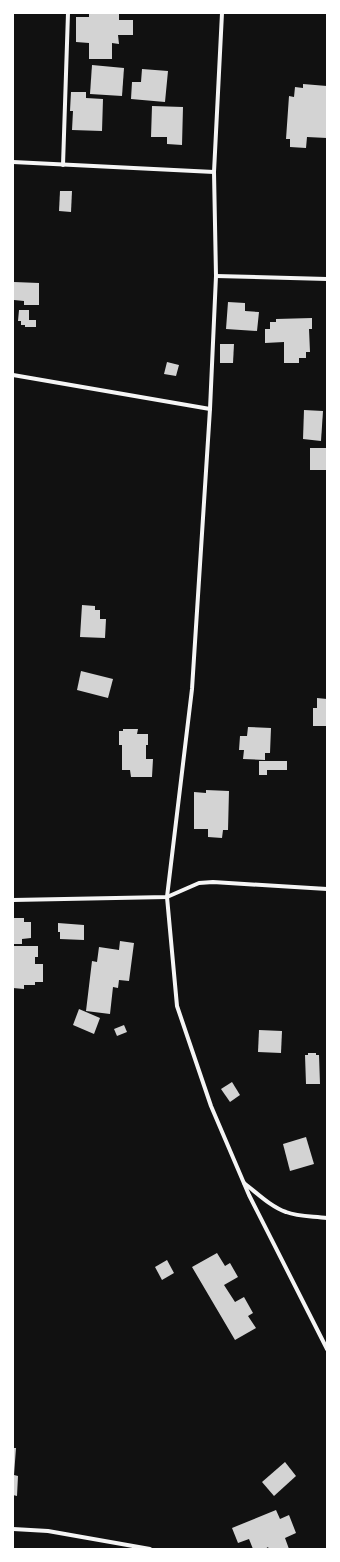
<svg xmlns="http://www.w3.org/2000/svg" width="340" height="1562" viewBox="0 0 340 1562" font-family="Bitter,serif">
	<rect width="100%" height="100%" fill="#111"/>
	<g fill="#d3d3d3">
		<path d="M 89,13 L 119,13 L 119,20 L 133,20 L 133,35 L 118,35 L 119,44 L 112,43 L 112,59 L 89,59 L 89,43 L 76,42 L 76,17 L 89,17 Z"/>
		<path d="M 92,65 L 124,68 L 122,96 L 90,94 Z"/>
		<path d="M 142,69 L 168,71 L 165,102 L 131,99 L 132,82 L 141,82 Z"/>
		<path d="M 303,84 L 327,86 L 327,138 L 307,137 L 306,148 L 290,147 L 290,139 L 286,139 L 289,96 L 294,97 L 295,87 L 303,88 Z"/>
		<path d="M 71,92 L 86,92 L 86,98 L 103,99 L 102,131 L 72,130 L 73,111 L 70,111 Z"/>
		<path d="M 152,106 L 183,107 L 182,145 L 167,144 L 167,137 L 151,137 Z"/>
		<path d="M 60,191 L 72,191 L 71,212 L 59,211 Z"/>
		<path d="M 14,282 L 39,283 L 39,305 L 24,305 L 24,301 L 14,300 Z"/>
		<path d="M 228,302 L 245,303 L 245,311 L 259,312 L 257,331 L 226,329 Z"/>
		<path d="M 19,310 L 29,310 L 29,320 L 36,320 L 36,327 L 25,327 L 25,325 L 21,325 L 21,321 L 18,321 Z"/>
		<path d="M 312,318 L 312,329 L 309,329 L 310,352 L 306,352 L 306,358 L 299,358 L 299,363 L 284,363 L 284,342 L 265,343 L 265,329 L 270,329 L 270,322 L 276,322 L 276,319 Z"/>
		<path d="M 220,344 L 234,344 L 233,363 L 220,363 Z"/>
		<path d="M 167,362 L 179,365 L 176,376 L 164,374 Z"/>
		<path d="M 304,410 L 323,411 L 321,441 L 303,439 Z"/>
		<rect x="310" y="448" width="17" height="22"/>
		<path d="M 82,605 L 95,606 L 95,610 L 100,610 L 100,619 L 106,619 L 105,638 L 80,637 Z"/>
		<path d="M 81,671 L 113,679 L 108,698 L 77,690 Z"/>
		<path d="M 317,698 L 327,699 L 327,726 L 313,726 L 313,708 L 317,708 Z"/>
		<path d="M 248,727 L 271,728 L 270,753 L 265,753 L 265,760 L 243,759 L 244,750 L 239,750 L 240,736 L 247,736 Z"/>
		<path d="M 123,729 L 138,729 L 137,734 L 148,734 L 148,745 L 146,745 L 146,759 L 153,759 L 152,777 L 131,777 L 130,770 L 122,770 L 122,745 L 119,745 L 119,731 L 123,731 Z"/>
		<path d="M 259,761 L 287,761 L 287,770 L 267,770 L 267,775 L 259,775 Z"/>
		<path d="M 206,790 L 229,791 L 228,830 L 223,830 L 222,838 L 208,837 L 208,829 L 194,829 L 194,792 L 206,793 Z"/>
		<path d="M 13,918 L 24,918 L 24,922 L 31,922 L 31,938 L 22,939 L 22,944 L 13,944 Z"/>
		<path d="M 58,923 L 84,925 L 84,940 L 60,939 L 60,932 L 58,932 Z"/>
		<path d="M 120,941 L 134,943 L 129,981 L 119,980 L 118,988 L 113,987 L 110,1014 L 86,1011 L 92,961 L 97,962 L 99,947 L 119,950 Z"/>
		<path d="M 13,946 L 38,946 L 38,957 L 35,957 L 35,964 L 43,964 L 43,982 L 35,982 L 35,985 L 24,985 L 24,989 L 13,988 Z"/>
		<path d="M 79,1009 L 100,1018 L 94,1034 L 73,1025 Z"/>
		<path d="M 124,1025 L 127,1032 L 117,1036 L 114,1029 Z"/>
		<path d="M 259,1030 L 282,1031 L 281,1053 L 258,1052 Z"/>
		<path d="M 308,1053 L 316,1053 L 316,1055 L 319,1055 L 320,1084 L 306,1084 L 305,1055 L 308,1055 Z"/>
		<path d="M 232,1082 L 240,1095 L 230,1102 L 221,1089 Z"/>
		<path d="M 306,1137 L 314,1164 L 290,1171 L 283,1144 Z"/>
		<path d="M 217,1253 L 225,1266 L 230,1263 L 238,1277 L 224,1285 L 235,1302 L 244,1297 L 253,1313 L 248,1316 L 256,1328 L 235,1340 L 192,1267 Z"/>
		<path d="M 167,1260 L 174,1273 L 162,1280 L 155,1267 Z"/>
		<path d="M 13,1448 L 16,1448 L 14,1475 L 18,1476 L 17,1496 L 13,1495 Z"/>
		<path d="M 285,1462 L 296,1476 L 274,1496 L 262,1482 Z"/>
		<path d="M 276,1510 L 280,1519 L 289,1515 L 296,1533 L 285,1538 L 289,1549 L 269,1549 L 268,1547 L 265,1549 L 253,1549 L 249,1539 L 238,1543 L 232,1528 Z"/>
	</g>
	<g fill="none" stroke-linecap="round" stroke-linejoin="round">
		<g stroke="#f5f5f5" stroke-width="4">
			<path d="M 222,13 L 214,172 L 216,276 L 210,409 L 192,689 L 167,897 L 177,1006 L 211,1106 L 249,1195 L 327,1349"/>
			<path d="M 13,162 L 214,172"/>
			<path d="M 63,165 L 68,13"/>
			<path d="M 216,276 L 327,279"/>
			<path d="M 13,375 L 210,409"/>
			<path d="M 13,900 L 167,897 L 199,883 L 213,882 L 327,889"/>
			<path d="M 244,1183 C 257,1193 271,1207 286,1212 C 299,1217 314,1216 327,1218"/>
			<path d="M 13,1529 L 48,1531 L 150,1549"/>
		</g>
	</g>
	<rect width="340" height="1562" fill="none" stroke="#ffffff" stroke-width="28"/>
</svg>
